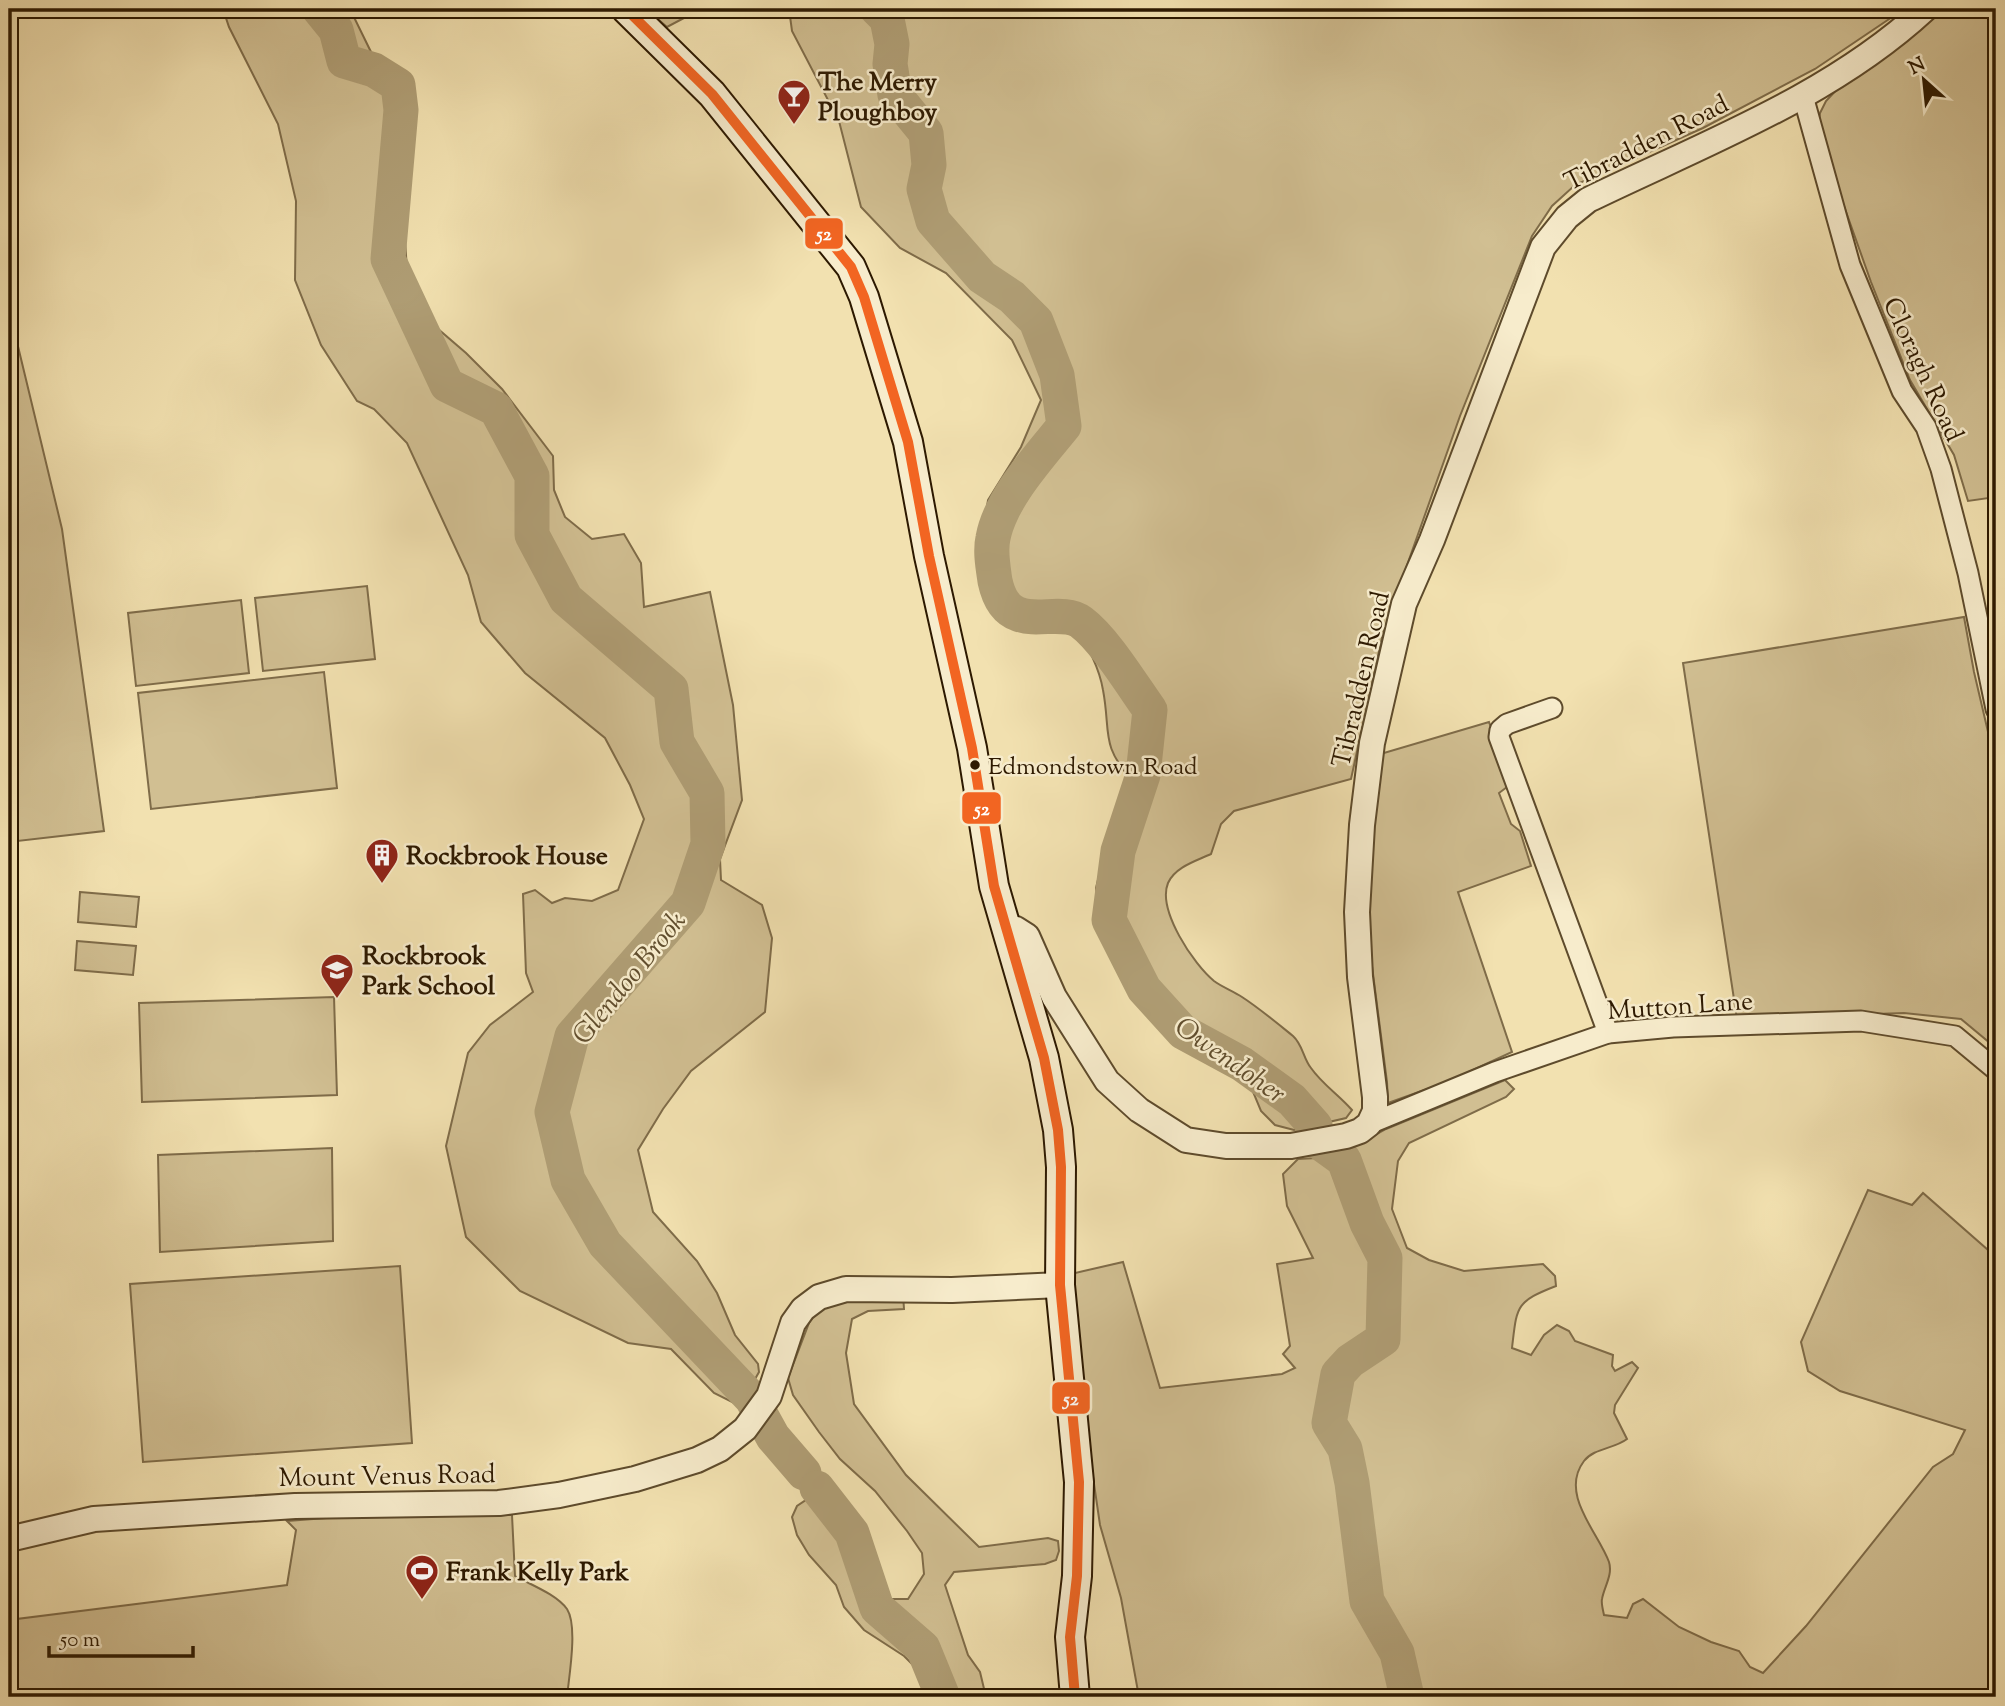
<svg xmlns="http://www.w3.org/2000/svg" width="2005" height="1706" viewBox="0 0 2005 1706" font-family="'Sorts Mill Goudy',serif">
	<rect width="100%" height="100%" fill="#f2e1b0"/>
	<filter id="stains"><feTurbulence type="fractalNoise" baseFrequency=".00286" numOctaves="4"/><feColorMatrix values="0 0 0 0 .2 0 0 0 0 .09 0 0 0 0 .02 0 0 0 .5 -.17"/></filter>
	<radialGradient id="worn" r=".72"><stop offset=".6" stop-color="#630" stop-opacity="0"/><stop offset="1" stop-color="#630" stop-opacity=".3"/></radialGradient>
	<g fill="#d1bf92" stroke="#7f6c49" stroke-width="2">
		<path d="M 223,9 L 350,9 L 373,56 L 399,78 L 414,100 L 412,155 L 404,226 L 408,284 L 430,322 L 466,353 L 502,389 L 553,456 L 554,490 L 565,517 L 592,539 L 624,534 L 641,563 L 644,607 L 710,592 L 733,705 L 742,800 L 720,859 L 721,880 L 762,905 L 772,938 L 765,1012 L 691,1071 L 663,1109 L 638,1150 L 653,1212 L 697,1261 L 717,1293 L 735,1335 L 758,1364 L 759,1372 L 740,1406 L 714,1393 L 671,1349 L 628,1343 L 520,1291 L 466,1237 L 446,1146 L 468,1053 L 490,1025 L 533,992 L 526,973 L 523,894 L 535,890 L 552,903 L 565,898 L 592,901 L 618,890 L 644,819 L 630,785 L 605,738 L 525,673 L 481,622 L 468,575 L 407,443 L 374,409 L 357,401 L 321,345 L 295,280 L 296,201 L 278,124 L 229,27 Z"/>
		<path d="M 646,9 L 701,9 L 667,27 Z"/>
		<path d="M 789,9 L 1904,9 L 1815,69 L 1703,128 L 1575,185 L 1552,206 L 1532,236 L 1460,416 L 1383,633 L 1351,779 L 1234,811 L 1221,824 L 1211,854 C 1196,861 1175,867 1168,883 C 1157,910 1194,965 1214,981 C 1222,987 1233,991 1242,997 C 1259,1008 1277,1023 1293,1036 C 1303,1045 1303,1058 1311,1068 C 1322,1084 1339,1095 1352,1110 L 1346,1118 L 1294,1130 L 1275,1125 L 1261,1111 L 1249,1082 L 1228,1065 L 1216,1042 L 1191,1028 L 1167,1009 L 1147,999 L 1126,977 L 1101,918 L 1096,888 L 1104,855 L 1114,831 L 1124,820 L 1132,780 C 1100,745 1111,732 1103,690 C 1099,666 1087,646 1075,625 L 1057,621 L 1030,626 L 1007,619 L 991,597 L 981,545 L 988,500 L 1021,447 L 1041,400 L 1012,340 L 946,273 L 900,248 L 861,207 L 839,121 L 792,31 Z"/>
		<path d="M 1942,9 L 1996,9 L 1996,497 L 1968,501 L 1954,455 L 1910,380 L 1871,282 L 1824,150 L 1818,126 L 1820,113 L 1826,101 L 1841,85 L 1913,34 Z"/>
		<path d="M 9,309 L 62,529 L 104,831 L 9,842 Z"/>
		<path d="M 367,586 L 375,659 L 263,671 L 255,598 Z"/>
		<path d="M 241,600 L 249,673 L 136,686 L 128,613 Z"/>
		<path d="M 1964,617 L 1974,672 L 1996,766 L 1996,1048 L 1961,1019 L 1904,1013 L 1737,1019 L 1683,663 Z"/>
		<path d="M 324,672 L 337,788 L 151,809 L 138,693 Z"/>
		<path d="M 1489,722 L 1511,784 L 1499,793 L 1511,824 L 1520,831 L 1531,866 L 1458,892 L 1512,1052 L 1447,1082 L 1388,1103 L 1387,1082 L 1369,943 L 1371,836 L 1377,755 Z"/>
		<path d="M 80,892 L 139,897 L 136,927 L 78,922 Z"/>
		<path d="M 77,941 L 136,946 L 133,975 L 75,970 Z"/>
		<path d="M 334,997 L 337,1095 L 142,1102 L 139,1003 Z"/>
		<path d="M 1505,1080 L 1514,1089 L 1506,1097 L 1409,1143 L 1398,1161 L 1392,1209 L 1407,1248 L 1429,1260 L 1464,1271 L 1543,1264 L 1555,1276 L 1556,1286 C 1515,1302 1517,1306 1512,1348 L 1531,1355 L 1544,1335 L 1557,1325 L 1569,1331 L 1575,1341 L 1613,1355 L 1612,1366 L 1615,1371 L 1632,1362 L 1638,1368 L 1615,1405 L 1614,1413 L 1627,1439 C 1614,1449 1594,1448 1584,1461 C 1559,1494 1598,1532 1609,1562 C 1613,1575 1604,1587 1602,1599 C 1601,1603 1603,1610 1604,1615 L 1627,1618 L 1633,1604 L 1643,1599 L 1679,1627 L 1711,1642 L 1739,1651 L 1750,1667 L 1763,1673 L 1806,1626 L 1933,1467 L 1953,1454 L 1965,1430 L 1840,1391 L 1808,1371 L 1801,1342 L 1868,1190 L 1912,1205 L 1923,1193 L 1996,1257 L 1996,1697 L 1139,1697 L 1121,1598 L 1100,1525 L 1087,1436 L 1073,1299 L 1075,1273 L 1123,1262 L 1160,1388 L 1282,1374 L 1295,1368 L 1283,1354 L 1290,1346 L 1277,1264 L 1313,1258 L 1287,1206 L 1283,1174 L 1298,1159 L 1317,1158 L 1350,1149 L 1386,1129 Z"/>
		<path d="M 332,1148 L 333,1241 L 160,1252 L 158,1155 Z"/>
		<path d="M 400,1266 L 412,1443 L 143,1462 L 130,1284 Z"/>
		<path d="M 903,1294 L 904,1309 L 868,1311 L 852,1319 L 846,1353 L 854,1404 L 906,1475 L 979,1547 L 1048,1538 L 1058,1541 L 1059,1551 L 1056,1560 L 1045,1564 L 954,1572 L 945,1585 L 968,1655 L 980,1672 L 986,1697 L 927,1697 L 923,1675 L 904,1656 L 864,1630 L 844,1607 L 836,1585 L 809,1555 L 797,1535 L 792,1517 L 797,1506 L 812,1496 L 825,1502 L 861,1554 L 873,1581 L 890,1599 L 908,1599 L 924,1574 L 922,1553 L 907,1531 L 875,1491 L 840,1459 L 819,1432 L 793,1395 L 788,1378 L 809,1323 L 819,1309 L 832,1301 Z"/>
		<path d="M 392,1513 L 512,1515 L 515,1576 C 531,1585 556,1594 567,1609 C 578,1626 569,1676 567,1697 L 9,1697 L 9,1620 L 287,1585 L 296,1530 L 287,1521 Z"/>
	</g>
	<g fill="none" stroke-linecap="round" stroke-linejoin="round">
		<g stroke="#af9d74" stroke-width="35">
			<path d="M 319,9 L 336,30 L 344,61 L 374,70 L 398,85 L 401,110 L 388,259 L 447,385 L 496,409 L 532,476 L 532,535 L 566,599 L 671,689 L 677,742 L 707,793 L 708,844 L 688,903 L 572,1036 L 552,1112 L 568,1180 L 605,1244 L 752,1399 L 773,1437 L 804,1473"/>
			<path d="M 877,9 L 887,19 L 892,44 L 890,64 L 895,95 L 926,133 L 929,165 L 924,189 L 933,221 L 982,277 L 1012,297 L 1036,321 L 1057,375 L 1064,426 C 1039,457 1000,499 993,538 C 990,551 993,567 995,581 C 998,595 1004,609 1018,614 C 1037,622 1064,610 1081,622 C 1105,640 1132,685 1150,710 L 1143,775 L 1118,851 L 1109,920 L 1144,989 L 1183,1032 L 1242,1064 L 1292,1100 L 1315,1126 L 1319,1142 L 1344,1160 L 1367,1223 L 1385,1258 L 1383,1339 L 1350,1361 L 1338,1374 L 1329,1423 L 1345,1449 L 1352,1483 L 1367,1601 L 1397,1653 L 1407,1697"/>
			<path d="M 817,1488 L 852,1533 L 877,1608 L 923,1648 L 943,1697"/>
		</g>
		<defs>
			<g id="minor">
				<path d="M 1803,96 L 1850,265 L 1902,391 L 1926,427 L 1941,469 L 1968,573 L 1996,709"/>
				<path d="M 1552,708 L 1507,724 L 1500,730 L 1499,737 L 1608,1033"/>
				<path d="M 1369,1124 L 1495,1072 L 1608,1033 L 1673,1027 L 1861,1021 L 1955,1036 L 1996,1070"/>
			</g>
			<g id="tertiary">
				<path d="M 1006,928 L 1016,929 L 1027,936 L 1054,997 L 1107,1081 L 1139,1110 L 1186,1140 L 1226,1146 L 1291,1146 L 1346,1136 L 1360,1131 L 1369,1124 L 1375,1111 L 1375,1097 L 1360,977 L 1357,912 L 1362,825 L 1372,743 L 1404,604 L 1432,540 L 1543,247 L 1567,217 L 1588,200 C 1703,144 1830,97 1925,9"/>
				<path d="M 9,1539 L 94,1519 L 295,1506 L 499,1503 L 559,1495 L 635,1479 L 697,1460 L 720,1449 L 745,1429 L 769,1396 L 793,1323 L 803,1309 L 819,1297 L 846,1289 L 952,1290 L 1060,1285"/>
			</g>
			<path id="secondary" d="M 626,9 L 712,94 L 851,267 L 864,297 L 908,442 L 929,556 L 972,748 L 994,886 L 1044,1058 L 1058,1130 L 1061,1167 L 1060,1285 L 1079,1482 L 1077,1576 L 1070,1637 L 1075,1697"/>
		</defs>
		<use href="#minor" stroke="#5e4b2c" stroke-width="23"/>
		<use href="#tertiary" stroke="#5e4b2c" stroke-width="28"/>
		<use href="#secondary" stroke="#2d1900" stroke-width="32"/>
		<use href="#minor" stroke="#f7eccc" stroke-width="19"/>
		<use href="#tertiary" stroke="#f7eccc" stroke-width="24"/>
		<use href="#secondary" stroke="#f7eccc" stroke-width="28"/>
		<defs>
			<path id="bus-1" d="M 626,9 L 712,94 L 851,267 L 864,297 L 908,442 L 929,556 L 972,748 L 994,886 L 1044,1058 L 1058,1130 L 1061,1167 L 1060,1285 L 1079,1482 L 1077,1576 L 1070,1637 L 1075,1697"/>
		</defs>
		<use href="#bus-1" stroke="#f7eccc" stroke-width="16"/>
		<use href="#bus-1" stroke="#f26522" stroke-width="10"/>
	</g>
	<defs>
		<symbol id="bar-pin" viewBox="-11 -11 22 30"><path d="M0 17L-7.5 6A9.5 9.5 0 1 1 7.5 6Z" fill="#8f2418" stroke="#f7eccc"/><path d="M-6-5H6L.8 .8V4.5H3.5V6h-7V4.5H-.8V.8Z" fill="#fff"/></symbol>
		<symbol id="building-pin" viewBox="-11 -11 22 30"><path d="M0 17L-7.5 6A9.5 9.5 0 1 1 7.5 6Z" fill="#8f2418" stroke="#f7eccc"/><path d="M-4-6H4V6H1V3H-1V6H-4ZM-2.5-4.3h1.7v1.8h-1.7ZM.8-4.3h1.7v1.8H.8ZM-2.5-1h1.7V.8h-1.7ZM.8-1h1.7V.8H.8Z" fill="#fff"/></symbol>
		<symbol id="school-pin" viewBox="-11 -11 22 30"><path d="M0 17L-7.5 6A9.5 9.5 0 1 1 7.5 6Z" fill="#8f2418" stroke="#f7eccc"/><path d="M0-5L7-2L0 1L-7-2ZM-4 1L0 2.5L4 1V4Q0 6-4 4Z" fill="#fff"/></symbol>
		<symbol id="stadium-pin" viewBox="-11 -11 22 30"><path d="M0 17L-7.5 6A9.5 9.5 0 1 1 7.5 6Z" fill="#8f2418" stroke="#f7eccc"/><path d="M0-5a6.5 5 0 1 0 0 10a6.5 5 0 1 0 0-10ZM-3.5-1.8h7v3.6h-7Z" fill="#fff"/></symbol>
	</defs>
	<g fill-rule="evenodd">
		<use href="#bar-pin" x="775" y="77" width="38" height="52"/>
		<use href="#building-pin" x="363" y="836" width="38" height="52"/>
		<use href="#school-pin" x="318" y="951" width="38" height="52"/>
		<use href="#stadium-pin" x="403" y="1552" width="38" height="52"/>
	</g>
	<circle fill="#2d1900" stroke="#f7eccc" stroke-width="2.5" cx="975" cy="765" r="6"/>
	<g text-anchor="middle" stroke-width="5" stroke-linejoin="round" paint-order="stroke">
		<g font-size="24" fill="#2d1900" stroke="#f7eccc" text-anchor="start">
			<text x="988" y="774">Edmondstown Road</text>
		</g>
		<g font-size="26" font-weight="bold" fill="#2d1900" stroke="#f7eccc" text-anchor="start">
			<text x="818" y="90">The Merry<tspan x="818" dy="30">Ploughboy</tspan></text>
			<text x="406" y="864">Rockbrook House</text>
			<text x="362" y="964">Rockbrook<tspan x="362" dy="30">Park School</tspan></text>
			<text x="446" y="1580">Frank Kelly Park</text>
		</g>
		<g font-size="26" fill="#2d1900" stroke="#f7eccc">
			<text transform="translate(1646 142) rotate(-27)" y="9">Tibradden Road</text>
			<text transform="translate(1924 369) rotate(65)" y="9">Cloragh Road</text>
			<text transform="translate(1360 679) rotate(-77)" y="9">Tibradden Road</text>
			<text transform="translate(1680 1005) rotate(-4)" y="9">Mutton Lane</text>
			<text transform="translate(387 1475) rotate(-1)" y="9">Mount Venus Road</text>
		</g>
		<g font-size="28" font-style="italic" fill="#614e2e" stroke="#f7eccc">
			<text transform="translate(628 977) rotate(-51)" y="10">Glendoo Brook</text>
			<text transform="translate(1231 1059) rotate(35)" y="10">Owendoher</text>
		</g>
	</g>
	<g stroke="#f7eccc" stroke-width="2.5">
		<rect x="804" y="217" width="40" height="33" rx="7" fill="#f26522"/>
		<rect x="961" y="791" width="41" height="34" rx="7" fill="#f26522"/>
		<rect x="1051" y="1381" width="40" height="34" rx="7" fill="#f26522"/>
	</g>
	<g font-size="19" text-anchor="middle" font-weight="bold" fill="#fff">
		<text x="824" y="240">52</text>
		<text x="982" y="815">52</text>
		<text x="1071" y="1405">52</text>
	</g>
	<rect width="2005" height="1706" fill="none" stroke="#f2e1b0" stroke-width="35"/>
	<rect x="10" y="10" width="1984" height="1685" fill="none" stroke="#2d1900" stroke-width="3.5"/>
	<rect x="18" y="18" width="1970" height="1671" fill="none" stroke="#2d1900" stroke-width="2"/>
	<g transform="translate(1924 80) rotate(333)" stroke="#f7eccc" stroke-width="5" paint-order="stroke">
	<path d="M0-5L12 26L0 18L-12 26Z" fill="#2d1900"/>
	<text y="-10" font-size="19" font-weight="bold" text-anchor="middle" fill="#2d1900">N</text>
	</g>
	<path d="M49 1646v10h144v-10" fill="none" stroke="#2d1900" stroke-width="3.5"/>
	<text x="60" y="1646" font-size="21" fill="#2d1900" stroke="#f7eccc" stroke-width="5" paint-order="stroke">50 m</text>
	<rect width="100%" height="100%" filter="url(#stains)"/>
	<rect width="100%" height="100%" fill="url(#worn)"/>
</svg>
